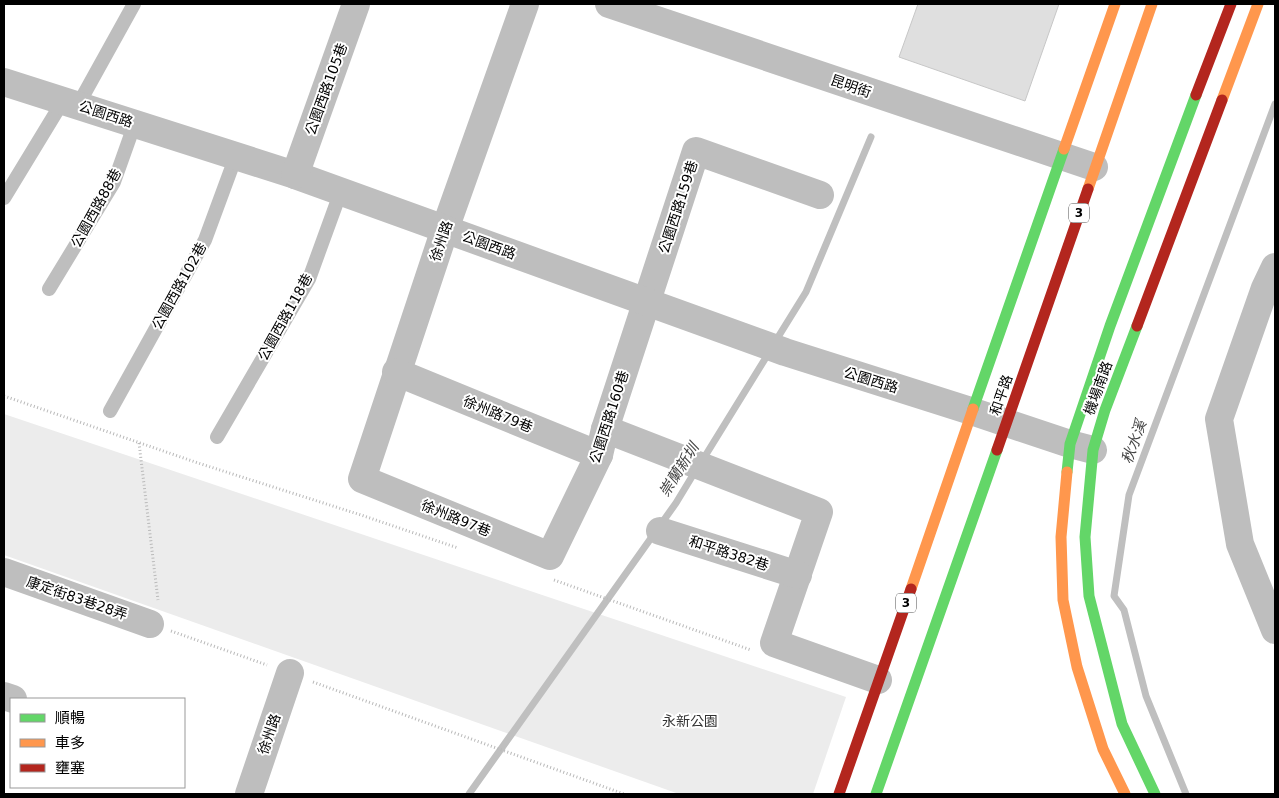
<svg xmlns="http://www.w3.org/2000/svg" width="1279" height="798" viewBox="0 0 1279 798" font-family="'DejaVu Sans','Noto Sans TC',sans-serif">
	<rect width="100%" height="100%" fill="#fff"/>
	<path fill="#ececec" d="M 4,414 L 846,697 L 813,794 L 679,794 L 4,555 Z"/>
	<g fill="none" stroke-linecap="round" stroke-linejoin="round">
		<g stroke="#bfbfbf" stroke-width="7">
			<path d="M 775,342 L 806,292 L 871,137"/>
			<path d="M 702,461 L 770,351"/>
			<path d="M 469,794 L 676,503 L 696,470"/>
			<path d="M 1186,794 L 1146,696 L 1124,610 L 1114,596 L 1129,495 L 1275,104"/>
		</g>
	</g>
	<path fill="#dfdfdf" stroke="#c7c7c7" d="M 918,4 L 1059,4 L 1025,101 L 899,57 Z"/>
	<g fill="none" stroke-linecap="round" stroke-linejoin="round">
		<g stroke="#b9b9b9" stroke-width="3" stroke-dasharray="1 2.5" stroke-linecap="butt">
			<path d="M 4,396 L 198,463 L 361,515 L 458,548"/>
			<path d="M 139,443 L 158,600"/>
			<path d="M 554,580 L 751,650"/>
			<path d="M 171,631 L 267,665"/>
			<path d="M 313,682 L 624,794"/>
		</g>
		<g stroke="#bebebe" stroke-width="14">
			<path d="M 78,105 L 134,4"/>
			<path d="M 4,198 L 63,101"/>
			<path d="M 49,289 L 114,182 L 135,123"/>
			<path d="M 110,411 L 205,240 L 236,156"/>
			<path d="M 217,437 L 309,279 L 341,191"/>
		</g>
		<g stroke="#bebebe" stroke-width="28">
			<path d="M 525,4 L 445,229 L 362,479 L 550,556 L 599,455 L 605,429 L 696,151 L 820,195"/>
			<path d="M 609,4 L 1094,167"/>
			<path d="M 4,82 L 295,175 L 785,352 L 974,412 L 1070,444 L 1093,450"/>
			<path d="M 295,175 L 356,4"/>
			<path d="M 1275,267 L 1265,288 L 1219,419 L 1240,544 L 1275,630"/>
			<path d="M 396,372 L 599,455"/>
			<path d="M 605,429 L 819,512 L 774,643 L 878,680"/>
			<path d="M 660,531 L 798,575"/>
			<path d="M 4,572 L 150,624"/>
			<path d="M 4,696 L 13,699"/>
			<path d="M 249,794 L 290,673"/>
		</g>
		<g stroke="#63d668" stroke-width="11">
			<path d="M 1137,326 L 1105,410 L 1093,450 L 1085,537 L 1089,596 L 1122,724 L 1155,794"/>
			<path d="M 973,409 L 1064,149"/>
			<path d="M 1067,472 L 1070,444 L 1110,326 L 1196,95"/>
			<path d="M 876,794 L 997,450"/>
		</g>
		<g stroke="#ff974d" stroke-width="11">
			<path d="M 1222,100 L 1258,4"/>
			<path d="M 1064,149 L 1115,4"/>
			<path d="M 1088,189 L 1152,4"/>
			<path d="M 1067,472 L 1061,537 L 1063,600 L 1077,667 L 1103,749 L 1125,794"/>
			<path d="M 911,589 L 973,409"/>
		</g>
		<g stroke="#b3261e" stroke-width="11">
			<path d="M 1196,95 L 1231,4"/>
			<path d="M 1137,326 L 1222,100"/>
			<path d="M 997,450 L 1088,189"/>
			<path d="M 839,794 L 911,589"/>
		</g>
	</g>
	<g text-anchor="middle" stroke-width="4" stroke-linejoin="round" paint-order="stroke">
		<g fill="#fff" stroke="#4c4c4c" stroke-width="1">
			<rect x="1069" y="203.5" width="20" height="19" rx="4"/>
			<rect x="896" y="593.5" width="20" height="19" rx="4"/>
		</g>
		<g font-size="12" font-weight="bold" fill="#000">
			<text x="1079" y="217">3</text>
			<text x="906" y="607">3</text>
		</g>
		<g font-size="14" fill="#000" stroke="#fff">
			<text transform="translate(851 86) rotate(19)" y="5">昆明街</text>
			<text transform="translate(326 89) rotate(-70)" y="5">公園西路105巷</text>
			<text transform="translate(106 114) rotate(18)" y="5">公園西路</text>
			<text transform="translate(678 207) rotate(-72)" y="5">公園西路159巷</text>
			<text transform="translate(96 208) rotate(-61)" y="5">公園西路88巷</text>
			<text transform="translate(441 241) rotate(-71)" y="5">徐州路</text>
			<text transform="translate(489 245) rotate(20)" y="5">公園西路</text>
			<text transform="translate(179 286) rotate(-61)" y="5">公園西路102巷</text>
			<text transform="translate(285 317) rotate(-61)" y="5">公園西路118巷</text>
			<text transform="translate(871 380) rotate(17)" y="5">公園西路</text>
			<text transform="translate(1098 388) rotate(-70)" y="5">機場南路</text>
			<text transform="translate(1001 395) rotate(-71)" y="5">和平路</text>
			<text transform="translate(498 414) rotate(22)" y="5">徐州路79巷</text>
			<text transform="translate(609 417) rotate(-72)" y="5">公園西路160巷</text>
			<text transform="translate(456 518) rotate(22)" y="5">徐州路97巷</text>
			<text transform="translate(729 553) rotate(18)" y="5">和平路382巷</text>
			<text transform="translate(77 598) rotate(19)" y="5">康定街83巷28弄</text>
			<text transform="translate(269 734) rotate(-71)" y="5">徐州路</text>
		</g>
		<g font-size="14" fill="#333" stroke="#fff">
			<text x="690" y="726">永新公園</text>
		</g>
		<g font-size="15" font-style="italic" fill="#444" stroke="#fff">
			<text transform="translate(1134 442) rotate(-70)" y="5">秋水溪</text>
			<text transform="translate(679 470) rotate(-58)" y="5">崇蘭新圳</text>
		</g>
	</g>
	<rect width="1279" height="798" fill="none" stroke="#000000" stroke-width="10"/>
	<rect x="10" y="698" width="175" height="90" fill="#ffffff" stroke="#999999"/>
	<rect x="20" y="714" width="25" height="8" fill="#63d668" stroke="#999999"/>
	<text x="55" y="723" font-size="15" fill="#000000">順暢</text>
	<rect x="20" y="739" width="25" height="8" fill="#ff974d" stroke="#999999"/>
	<text x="55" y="748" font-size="15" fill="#000000">車多</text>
	<rect x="20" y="764" width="25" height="8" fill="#b3261e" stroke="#999999"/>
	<text x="55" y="773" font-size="15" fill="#000000">壅塞</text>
</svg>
